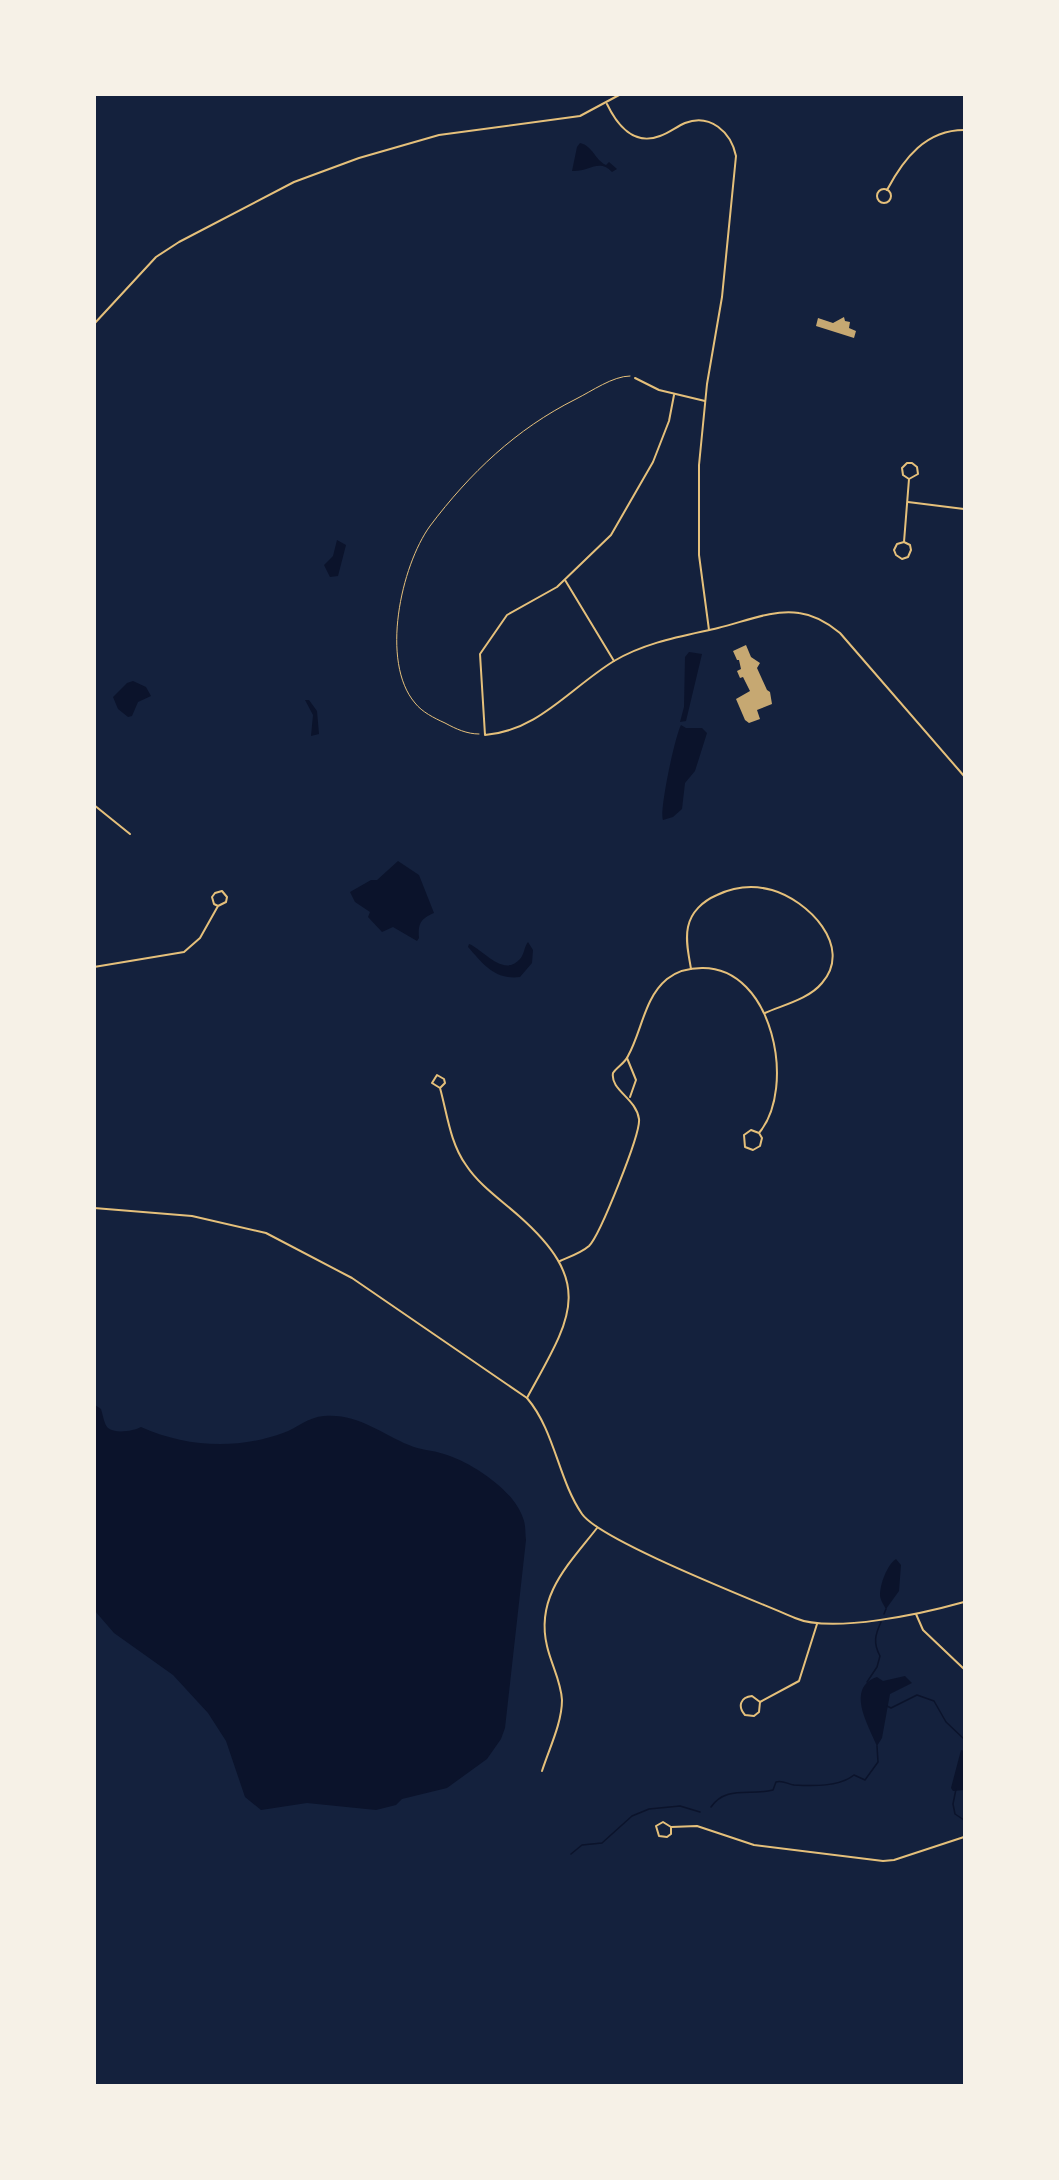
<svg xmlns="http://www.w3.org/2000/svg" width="1059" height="2180" viewBox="0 0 1059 2180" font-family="Lato,sans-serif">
	<rect width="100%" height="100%" fill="#14213d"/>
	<g fill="#0b132b">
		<path d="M 580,143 C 593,146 595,160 606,165 L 609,162 L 617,169 L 612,172 C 599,158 589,172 572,171 L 577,147 Z"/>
		<path d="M 337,540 L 346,545 L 338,576 L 330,577 L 324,565 L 333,556 Z"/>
		<path d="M 689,652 L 702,654 L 686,721 L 680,722 L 684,707 L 685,657 Z"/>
		<path d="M 133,681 L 146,687 L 151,696 L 138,702 L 132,716 L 128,717 L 118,709 L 113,697 L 127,683 Z"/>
		<path d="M 305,700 L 309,700 L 317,711 L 319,734 L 311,736 L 313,715 Z"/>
		<path d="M 681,725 L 686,728 L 702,728 L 707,733 L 695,771 L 685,783 L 682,809 L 673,817 L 663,820 C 659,811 675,736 681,725 Z"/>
		<path d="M 398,861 L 419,875 L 434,913 C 420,919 418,924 419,938 L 417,941 L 393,927 L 382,932 L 368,917 L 370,912 L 355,902 L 350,892 L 371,880 L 377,880 Z"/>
		<path d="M 528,942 L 533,950 L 532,963 L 520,977 C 495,980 484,965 468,947 L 469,944 C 483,949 503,978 520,959 C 524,955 524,947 528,942 Z"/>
		<path d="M 95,1405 L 101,1409 C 103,1415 104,1424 108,1428 C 115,1434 134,1431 141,1427 C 186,1447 236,1450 283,1433 C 297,1428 308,1417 324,1416 C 357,1413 380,1433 409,1445 C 420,1450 432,1450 444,1454 C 471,1462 514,1490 523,1518 C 526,1525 525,1533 526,1540 L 505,1728 L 501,1739 L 487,1759 L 447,1788 L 402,1799 L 396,1805 L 376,1810 L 307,1803 L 261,1810 L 245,1797 L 226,1741 L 208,1713 L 173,1675 L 114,1633 L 95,1611 Z"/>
		<path d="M 896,1559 L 901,1565 L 899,1591 L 886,1609 C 884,1606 880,1599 880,1595 C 880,1584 887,1565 896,1559 Z"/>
		<path d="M 905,1676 L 912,1683 L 890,1694 L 882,1738 L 877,1746 C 869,1726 845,1688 877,1677 L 883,1681 Z"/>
		<path d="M 961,1750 L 964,1751 L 964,1790 L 953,1791 L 951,1788 Z"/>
	</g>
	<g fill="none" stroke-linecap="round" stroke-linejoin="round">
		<g stroke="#0b132b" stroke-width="1.5">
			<path d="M 884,1614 L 886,1609"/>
			<path d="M 867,1682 L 877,1667 L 880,1656 C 873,1643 875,1635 881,1622"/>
			<path d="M 887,1706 L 891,1708 L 917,1695 L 934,1701 L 946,1722 L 964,1739"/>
			<path d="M 956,1789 L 953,1804 L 955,1814 L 964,1820"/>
			<path d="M 711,1807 C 726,1785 750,1796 773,1790 L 776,1782 C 783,1780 787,1784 794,1785 C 813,1786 839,1787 854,1775 L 865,1780 L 878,1762 L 877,1746"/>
			<path d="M 571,1854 L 582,1845 L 602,1843 L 632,1816 L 649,1809 L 680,1806 L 700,1812"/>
		</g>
	</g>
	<g fill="#c6a872">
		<path d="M 844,317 L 845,321 L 850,322 L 849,328 L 856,331 L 854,338 L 816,326 L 818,318 L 833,323 Z"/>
		<path d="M 746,645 L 751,657 L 760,663 L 757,668 L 767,690 L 770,692 L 772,704 L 757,710 L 760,719 L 749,723 L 745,720 L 736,699 L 750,691 L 743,677 L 740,678 L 737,671 L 741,669 L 739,660 L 737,660 L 733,651 Z"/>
	</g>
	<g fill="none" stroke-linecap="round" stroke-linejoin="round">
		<path stroke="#e5c07b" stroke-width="1" d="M 479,734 C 467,734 456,729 445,723 C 434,718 422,712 415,703 C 380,662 401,566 430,526 C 470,473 516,429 576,399 C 592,391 613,376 630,376"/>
		<g stroke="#e5c07b" stroke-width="2">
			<path d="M 607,104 C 617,125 634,146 660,136 C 669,133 676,127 685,123 C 710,113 731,132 736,156 L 722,297 L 707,384 L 699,465 L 699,555 L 709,630"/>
			<circle cx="884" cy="196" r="7"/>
			<path d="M 887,190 C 904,158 926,130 964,130"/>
			<path d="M 635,378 L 659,390 L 705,401"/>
			<path d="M 674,395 L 669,421 L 653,462 L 611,535 L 557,587 L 507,615 L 480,654 L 485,735 C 538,731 570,688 614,661 C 646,642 683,636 718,628 C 744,622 772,609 799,613 C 815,615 828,623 840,633 L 964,776"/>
			<path d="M 908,502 L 964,509"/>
			<path d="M 904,542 L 910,545 L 911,550 L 908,557 L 902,559 L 896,555 L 894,550 L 897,544 L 904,542 L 909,479 L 918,474 L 917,467 L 912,463 L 907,463 L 902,468 L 903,475 L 909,479"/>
			<path d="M 565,580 L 614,661"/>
			<path d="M 94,805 L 130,834"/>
			<path d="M 94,967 L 184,952 L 200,938 L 218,906 L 226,902 L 227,897 L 222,891 L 215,893 L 212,897 L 214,904 L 218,906"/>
			<path d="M 691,969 C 689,956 685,941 688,927 C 691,912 703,901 717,895 C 734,887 754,885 772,890 C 807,900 854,946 822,983 C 809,999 783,1005 765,1013"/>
			<path d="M 627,1058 L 636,1080 L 630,1097"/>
			<path d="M 440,1088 L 432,1083 L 437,1075 L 444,1079 L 445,1083 L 440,1088 C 447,1113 450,1143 466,1165 C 479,1185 501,1200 519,1216 C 597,1285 570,1319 527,1398"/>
			<path d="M 94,1208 L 192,1216 L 266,1233 L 352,1278 L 527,1398 C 555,1431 558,1479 582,1514 C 601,1541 756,1601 795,1618 C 832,1634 925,1613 964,1602"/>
			<path d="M 560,1261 C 569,1257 581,1253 589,1246 C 600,1235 641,1133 639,1119 C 636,1098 610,1090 613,1073 C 617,1067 625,1063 628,1056 C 642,1031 644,998 667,979 C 677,971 689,968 702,968 C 773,967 797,1088 759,1133 L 751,1130 L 744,1135 L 745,1147 L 753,1150 L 760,1146 L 762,1138 L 759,1133"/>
			<path d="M 916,1614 L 923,1630 L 964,1669"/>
			<path d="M 760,1702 L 759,1712 L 754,1716 L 745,1715 C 737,1706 741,1697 752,1696 L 760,1702 L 799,1681 L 817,1624"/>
			<path d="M 542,1771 C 549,1749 562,1723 562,1700 C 561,1681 551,1664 547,1646 C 535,1596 569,1564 597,1528"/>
			<path d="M 671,1827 L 671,1834 L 667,1837 L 659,1836 L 656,1826 L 663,1822 L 671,1827 L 697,1826 L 754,1845 L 883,1861 L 894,1860 L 964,1837"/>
		</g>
		<path stroke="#e5c07b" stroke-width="2" d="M 94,324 L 156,257 L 179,242 L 294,182 L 359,158 L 439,135 L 580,116 L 621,94"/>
	</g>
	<rect width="1059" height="2180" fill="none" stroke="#f6f1e7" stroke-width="192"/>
</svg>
